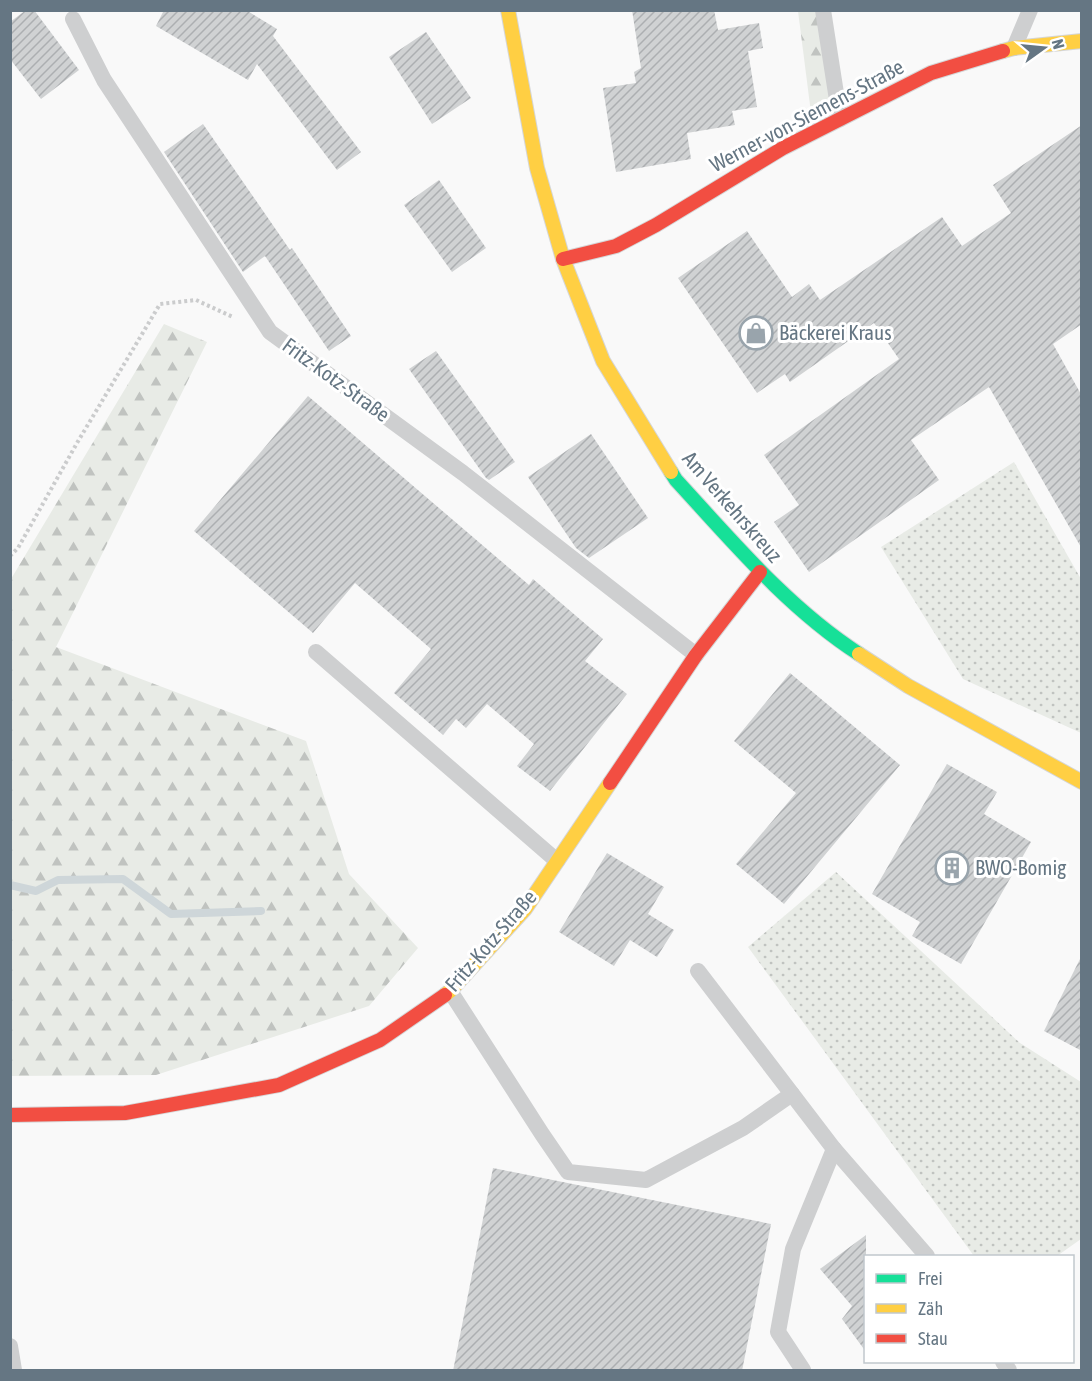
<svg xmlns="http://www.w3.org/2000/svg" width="1092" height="1381" viewBox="0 0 1092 1381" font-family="'Asap Condensed',sans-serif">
	<defs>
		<pattern id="grass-dots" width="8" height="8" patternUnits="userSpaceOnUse" patternTransform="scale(1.5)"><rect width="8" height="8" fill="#e8ebe6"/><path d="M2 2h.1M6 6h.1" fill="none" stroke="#c0c3c0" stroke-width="1.8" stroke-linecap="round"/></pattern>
		<pattern id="forest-firs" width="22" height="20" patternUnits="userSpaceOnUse" patternTransform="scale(1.5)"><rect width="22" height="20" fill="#e8ebe6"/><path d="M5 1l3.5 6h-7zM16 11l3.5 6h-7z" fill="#c0c3c0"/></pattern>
		<pattern id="building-hatch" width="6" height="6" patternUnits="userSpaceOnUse" patternTransform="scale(1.5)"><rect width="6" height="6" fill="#d0d2d3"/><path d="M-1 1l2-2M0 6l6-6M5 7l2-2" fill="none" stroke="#acafb1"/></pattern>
	</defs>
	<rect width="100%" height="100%" fill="#f9f9f9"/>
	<g fill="url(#grass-dots)">
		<path d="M 1014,462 L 1081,579 L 1081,733 L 963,679 L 881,547 Z"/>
		<path d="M 836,872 L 1020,1043 L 1081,1082 L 1081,1239 L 1057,1256 L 974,1256 L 748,947 Z"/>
	</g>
	<g fill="url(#forest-firs)">
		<path d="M 798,11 L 823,11 L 832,100 L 811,113 Z"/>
		<path d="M 164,324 L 207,342 L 56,647 L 306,741 L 349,874 L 418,948 L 369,1006 L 156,1075 L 11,1076 L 11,579 Z"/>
	</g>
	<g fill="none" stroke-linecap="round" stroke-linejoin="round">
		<path stroke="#ced6d9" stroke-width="8" d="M 10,885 L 36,891 L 58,880 L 123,879 L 171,914 L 261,911"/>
	</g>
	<g fill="url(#building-hatch)">
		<path d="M 26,10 L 34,10 L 79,70 L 41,99 L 10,59 L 10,22 Z"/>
		<path d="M 164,10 L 246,10 L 277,29 L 273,36 L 361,152 L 337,170 L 257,64 L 248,80 L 156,26 Z"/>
		<path d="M 632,10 L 714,10 L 718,30 L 759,23 L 763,48 L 748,51 L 757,107 L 732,111 L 735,125 L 687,133 L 691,159 L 616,172 L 603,88 L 636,83 L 634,72 L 641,68 Z"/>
		<path d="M 426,32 L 471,98 L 432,124 L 389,57 Z"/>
		<path d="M 203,124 L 290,250 L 292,248 L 351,336 L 329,351 L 265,256 L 243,272 L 164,152 Z"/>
		<path d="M 1082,125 L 1082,324 L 1053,344 L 1082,396 L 1082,549 L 989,387 L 911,440 L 939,480 L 809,572 L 774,522 L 799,505 L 764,455 L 899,359 L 874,323 L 790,382 L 785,374 L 757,393 L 678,278 L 747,231 L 792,297 L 809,284 L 820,300 L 942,217 L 962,246 L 1011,213 L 993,185 Z"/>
		<path d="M 439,180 L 486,248 L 452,272 L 404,205 Z"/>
		<path d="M 436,351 L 515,462 L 489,480 L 486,478 L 409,369 Z"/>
		<path d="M 308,396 L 529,585 L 533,579 L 603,639 L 585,661 L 627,694 L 550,791 L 517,766 L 534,744 L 487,704 L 466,728 L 456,719 L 443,735 L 394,693 L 431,649 L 355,583 L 313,633 L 194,531 Z"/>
		<path d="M 591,434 L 648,518 L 589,558 L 576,548 L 528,477 Z"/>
		<path d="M 790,673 L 900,765 L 784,904 L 736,864 L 796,793 L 734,741 Z"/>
		<path d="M 947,764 L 997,792 L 984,814 L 1031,842 L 961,964 L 912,936 L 920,922 L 872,894 Z"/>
		<path d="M 607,853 L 664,887 L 648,914 L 674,930 L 657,957 L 630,940 L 614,966 L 559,932 Z"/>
		<path d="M 1082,955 L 1082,1051 L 1044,1031 Z"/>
		<path d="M 493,1168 L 771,1224 L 742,1371 L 453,1371 Z"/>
		<path d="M 866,1235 L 866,1352 L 842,1319 L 852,1306 L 820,1269 Z"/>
	</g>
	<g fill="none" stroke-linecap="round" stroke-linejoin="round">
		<defs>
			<path id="fast" d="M 671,472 L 676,480 C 733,542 788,608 859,654"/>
			<g id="slow">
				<path d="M 508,10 L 537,168 L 563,259 L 603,361 L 671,472"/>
				<path d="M 1003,51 L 1014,48 L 1082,41"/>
				<path d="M 859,654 L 908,686 L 1082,782"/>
				<path d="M 445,995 L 450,991 L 525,909 L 610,783"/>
			</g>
			<g id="jam">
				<path d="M 563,259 L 616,246 L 656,225 L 783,148 L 931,73 L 1003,51"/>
				<path d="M 610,783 L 696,655 L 760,572"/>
				<path d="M 10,1115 L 125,1113 L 279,1085 L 380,1040 L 445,995"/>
			</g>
		</defs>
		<use href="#fast" stroke="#d5d6d7" stroke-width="16"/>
		<use href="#slow" stroke="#d5d6d7" stroke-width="16"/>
		<use href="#jam" stroke="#d5d6d7" stroke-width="16"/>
		<path stroke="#cbcccd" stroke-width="4" stroke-dasharray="3 3" stroke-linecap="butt" d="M 10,556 L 18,548 L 77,443 L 160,304 L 196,300 L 233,317"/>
		<g stroke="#cecfd0" stroke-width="16">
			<path d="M 823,10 L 840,119"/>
			<path d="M 73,19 L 104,80 L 270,332 L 463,473 L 696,655"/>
			<path d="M 1014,48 L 1030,10"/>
			<path d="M 316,652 L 557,861"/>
			<path d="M 698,971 L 834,1149 L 927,1256"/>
			<path d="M 450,991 L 542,1134 L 568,1172 L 646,1180 L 743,1128 L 792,1094"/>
			<path d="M 10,1346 L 14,1370"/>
			<path d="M 1003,1362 L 1009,1370"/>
			<path d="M 803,1370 L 778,1332 L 793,1249 L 834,1149"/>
		</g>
		<use href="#fast" stroke="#16e098" stroke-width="14"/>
		<use href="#slow" stroke="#ffcf43" stroke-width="14"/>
		<use href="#jam" stroke="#f24e42" stroke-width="14"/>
	</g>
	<defs>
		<symbol id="shop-ring" viewBox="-11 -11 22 22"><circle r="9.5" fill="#fff" stroke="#99a4ac" stroke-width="1.5"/><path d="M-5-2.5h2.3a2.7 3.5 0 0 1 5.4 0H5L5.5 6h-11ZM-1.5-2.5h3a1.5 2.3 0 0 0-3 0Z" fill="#99a4ac"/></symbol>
		<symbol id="building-ring" viewBox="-11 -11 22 22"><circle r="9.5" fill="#fff" stroke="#99a4ac" stroke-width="1.5"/><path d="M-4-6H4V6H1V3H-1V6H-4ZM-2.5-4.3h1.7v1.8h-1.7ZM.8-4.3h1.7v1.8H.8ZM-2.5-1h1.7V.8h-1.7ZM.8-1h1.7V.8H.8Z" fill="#99a4ac"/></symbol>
	</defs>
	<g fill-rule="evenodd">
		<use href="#shop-ring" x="737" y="314" width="38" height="38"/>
		<use href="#building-ring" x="933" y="849" width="38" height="38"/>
	</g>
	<g text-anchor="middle" stroke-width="6" stroke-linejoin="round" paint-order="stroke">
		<g font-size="21" fill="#657683" stroke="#fff">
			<text transform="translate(807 116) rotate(-28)" y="7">Werner-von-Siemens-Straße</text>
			<text transform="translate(336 380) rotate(36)" y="7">Fritz-Kotz-Straße</text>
			<text transform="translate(732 507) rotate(49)" y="7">Am Verkehrskreuz</text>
			<text transform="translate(491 941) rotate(-49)" y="7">Fritz-Kotz-Straße</text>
		</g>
		<g font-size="21" fill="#657683" stroke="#fff" text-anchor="start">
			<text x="779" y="340">Bäckerei Kraus</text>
			<text x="975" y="875">BWO-Bomig</text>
		</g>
	</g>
	<rect width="1092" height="1381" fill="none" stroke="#657683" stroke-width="24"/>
	<rect x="864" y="1255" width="210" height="108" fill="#ffffff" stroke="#c1c8cd" stroke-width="1.5"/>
	<rect x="876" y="1274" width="30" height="9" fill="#16e098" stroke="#c1c8cd" stroke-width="1.5"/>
	<text x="918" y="1285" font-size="18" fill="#657683">Frei</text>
	<rect x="876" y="1304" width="30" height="9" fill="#ffcf43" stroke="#c1c8cd" stroke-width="1.5"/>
	<text x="918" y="1315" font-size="18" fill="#657683">Zäh</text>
	<rect x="876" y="1334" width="30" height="9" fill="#f24e42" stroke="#c1c8cd" stroke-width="1.5"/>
	<text x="918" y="1345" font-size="18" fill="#657683">Stau</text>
	<g transform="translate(1044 48) rotate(75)" stroke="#ffffff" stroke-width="4.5" paint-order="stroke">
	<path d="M0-4.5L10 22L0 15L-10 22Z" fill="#657683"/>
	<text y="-9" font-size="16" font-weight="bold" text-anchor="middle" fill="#657683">N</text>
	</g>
</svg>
